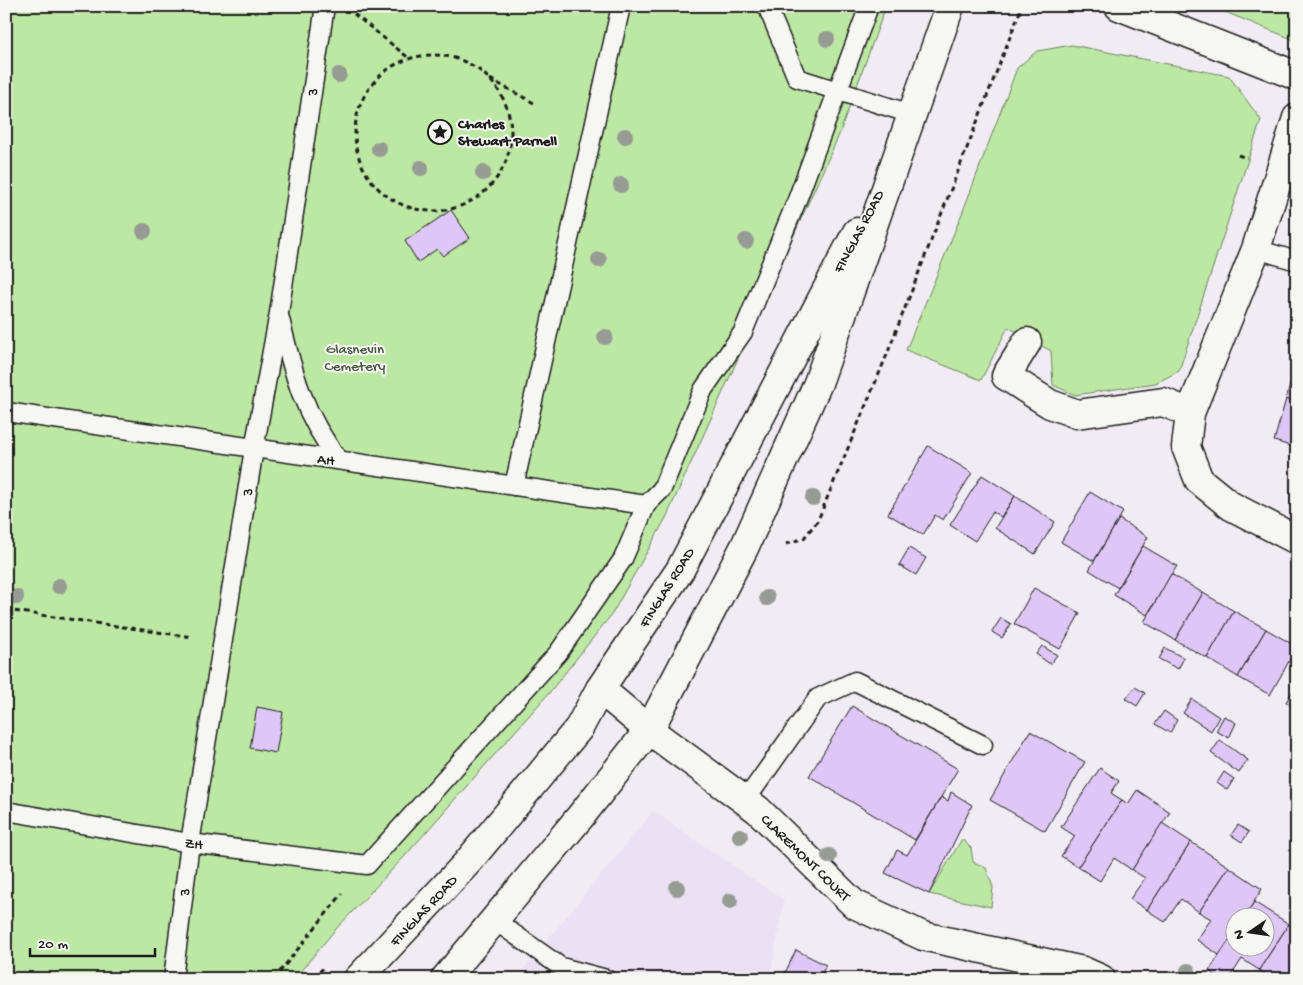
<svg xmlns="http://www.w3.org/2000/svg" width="1303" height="985" viewBox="0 0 1303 985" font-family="'Gochi Hand',sans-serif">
	<rect width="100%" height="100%" fill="#f1ecf3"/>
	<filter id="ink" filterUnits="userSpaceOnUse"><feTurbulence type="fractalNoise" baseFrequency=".02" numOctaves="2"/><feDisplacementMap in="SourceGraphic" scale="10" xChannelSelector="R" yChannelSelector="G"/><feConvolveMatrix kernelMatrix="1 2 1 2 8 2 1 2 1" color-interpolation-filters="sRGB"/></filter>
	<g filter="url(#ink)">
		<path fill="#ebe1f4" d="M 653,811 L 784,900 L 770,979 L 515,979 Z"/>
		<g fill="#bde8a4" stroke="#6c8260">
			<path d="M 6,6 L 886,6 L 839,135 L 666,518 L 612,614 L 549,693 L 404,857 L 335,930 L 294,979 L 6,979 Z"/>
			<path d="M 1210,6 L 1297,6 L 1297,41 Z"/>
			<path d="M 1072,45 L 1229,76 L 1261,120 L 1179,371 L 1156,383 L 1075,395 L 1053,385 L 1051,351 L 1008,327 L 981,380 L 906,350 L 963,211 L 1017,68 L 1037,51 Z"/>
			<path d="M 962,839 L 971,848 L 973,862 L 986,868 L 993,887 L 991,907 L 929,894 Z"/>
		</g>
		<g fill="#dec6f6" stroke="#1c1c1c">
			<path d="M 451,210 L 470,238 L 443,256 L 437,249 L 418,262 L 405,241 Z"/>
			<path d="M 1297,360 L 1297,402 L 1286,399 Z"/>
			<path d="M 1286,399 L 1297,402 L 1297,448 L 1274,441 Z"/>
			<path d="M 928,446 L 972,473 L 943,520 L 935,515 L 923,535 L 888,514 Z"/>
			<path d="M 982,475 L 1015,496 L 1001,517 L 993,512 L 975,541 L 950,525 Z"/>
			<path d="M 1090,492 L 1123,512 L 1094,561 L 1061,542 Z"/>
			<path d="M 1015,496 L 1055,522 L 1035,554 L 995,528 Z"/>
			<path d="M 1119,519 L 1148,537 L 1118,588 L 1089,570 Z"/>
			<path d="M 1143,546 L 1177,566 L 1147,615 L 1114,595 Z"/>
			<path d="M 909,548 L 926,558 L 916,575 L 899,565 Z"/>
			<path d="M 1171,574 L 1203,593 L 1175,640 L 1144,622 Z"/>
			<path d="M 1034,588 L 1080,613 L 1060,649 L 1014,624 Z"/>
			<path d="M 1203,593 L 1234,611 L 1207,658 L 1175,640 Z"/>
			<path d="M 1234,611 L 1266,629 L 1238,677 L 1207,658 Z"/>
			<path d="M 1001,618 L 1011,624 L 1002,638 L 992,632 Z"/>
			<path d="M 1266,629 L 1297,647 L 1270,695 L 1238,677 Z"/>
			<path d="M 1042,646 L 1057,655 L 1050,664 L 1036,654 Z"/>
			<path d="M 1165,648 L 1184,658 L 1178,669 L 1159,659 Z"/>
			<path d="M 1297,684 L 1297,709 L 1286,702 Z"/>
			<path d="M 1135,687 L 1145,693 L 1137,706 L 1126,699 Z"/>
			<path d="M 1192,699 L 1219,717 L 1211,731 L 1183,713 Z"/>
			<path d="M 852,706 L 958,769 L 915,840 L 809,776 Z"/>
			<path d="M 257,707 L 283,712 L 276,753 L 250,748 Z"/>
			<path d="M 1164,711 L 1177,720 L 1170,733 L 1155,724 Z"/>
			<path d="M 1224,716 L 1236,723 L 1229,738 L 1216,731 Z"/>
			<path d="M 1030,731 L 1085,762 L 1045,831 L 990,800 Z"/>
			<path d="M 1220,740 L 1248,760 L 1239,773 L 1211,753 Z"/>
			<path d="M 1100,768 L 1119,781 L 1111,793 L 1122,800 L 1078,867 L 1061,856 L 1075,836 L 1061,827 Z"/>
			<path d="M 1224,772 L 1234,779 L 1227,790 L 1217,783 Z"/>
			<path d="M 1137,790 L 1170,812 L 1132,870 L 1114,858 L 1100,881 L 1078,867 L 1122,800 L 1128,804 Z"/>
			<path d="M 951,792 L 972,805 L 929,894 L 885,873 L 897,850 L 907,855 L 941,797 L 948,801 Z"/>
			<path d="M 1162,823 L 1191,842 L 1147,910 L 1130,899 L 1145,878 L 1132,870 Z"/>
			<path d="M 1238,825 L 1249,832 L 1242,842 L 1231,835 Z"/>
			<path d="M 1191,842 L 1229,867 L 1199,912 L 1181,899 L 1165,922 L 1147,910 Z"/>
			<path d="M 1229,867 L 1262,889 L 1244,918 L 1236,918 L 1236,930 L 1219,955 L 1197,940 L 1211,919 L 1199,912 Z"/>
			<path d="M 1254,902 L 1289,924 L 1259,970 L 1242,959 L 1229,979 L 1221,979 L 1209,971 L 1236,930 L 1236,948 L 1266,948 L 1266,918 L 1244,918 Z"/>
			<path d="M 1289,924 L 1297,930 L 1297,979 L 1268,979 L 1269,977 L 1259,970 Z"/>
			<path d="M 796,950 L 826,965 L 819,979 L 797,979 L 785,973 Z"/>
		</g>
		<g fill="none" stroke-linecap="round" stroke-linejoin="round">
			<defs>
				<g id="service">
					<path d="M 767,6 L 797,78 L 911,114"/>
					<path d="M 1256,249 L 1297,261"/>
					<path d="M 280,319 C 293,373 304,416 339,460"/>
					<path d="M 6,412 L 646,505"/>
					<path d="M 514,486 L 621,6"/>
					<path d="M 745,801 L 818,698 L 855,681 L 983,745"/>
					<path d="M 6,811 L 190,843 L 367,865 L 558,653 L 623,559 L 646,505 L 662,489 L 703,390 L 743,332 L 797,200 L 869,6"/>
					<path d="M 494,920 L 561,967 L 606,979"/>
					<path d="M 173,979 L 190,843 L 254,449 L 279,313 L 325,6"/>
				</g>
				<g id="minor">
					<path d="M 1119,6 L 1297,76"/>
					<path d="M 1297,118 L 1256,249 L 1190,413 L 1186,447 L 1199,480 L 1231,506 L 1297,540"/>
					<path d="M 1027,342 L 1006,376 L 1050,404 L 1077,414 L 1163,402 L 1190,413"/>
					<path d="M 600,689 L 649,730 L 758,810 L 854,904 L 923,936 L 1083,971 L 1101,979"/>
				</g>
				<g id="secondary">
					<path d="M 358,979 L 467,863 L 579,728 L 600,689 L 680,570 L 857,232"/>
					<path d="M 445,979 L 580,817 L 649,730 L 680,671 L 744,548 L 818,383 L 950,6"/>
				</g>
			</defs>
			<use href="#service" stroke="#1c1c1c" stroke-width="21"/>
			<use href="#minor" stroke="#1c1c1c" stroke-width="31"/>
			<use href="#secondary" stroke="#1c1c1c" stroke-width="31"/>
			<g stroke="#1c1c1c" stroke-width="3" stroke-dasharray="5 4" stroke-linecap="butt">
				<path d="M 354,14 L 410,59"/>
				<circle cx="433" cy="133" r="78"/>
				<path d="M 490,79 L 534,103"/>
				<path d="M 1238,155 L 1247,158"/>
				<path d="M 786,544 L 804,538 L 818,520 L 886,357 L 1022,6"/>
				<path d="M 6,610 L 192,637"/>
				<path d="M 274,979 L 342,894"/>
				<path d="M 313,979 L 323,968"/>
			</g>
			<use href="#service" stroke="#f6f6f2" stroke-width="18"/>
			<use href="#minor" stroke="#f6f6f2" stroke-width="28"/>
			<use href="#secondary" stroke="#f6f6f2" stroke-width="28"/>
		</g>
		<g fill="#969b93">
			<circle cx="827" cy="39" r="8"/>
			<circle cx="339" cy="75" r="8"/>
			<circle cx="625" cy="136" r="8"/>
			<circle cx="379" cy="149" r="8"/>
			<circle cx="421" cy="168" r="8"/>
			<circle cx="483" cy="173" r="8"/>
			<circle cx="621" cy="185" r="8"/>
			<circle cx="144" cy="231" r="8"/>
			<circle cx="746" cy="241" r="8"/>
			<circle cx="599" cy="260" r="8"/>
			<circle cx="605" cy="337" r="8"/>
			<circle cx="813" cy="498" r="8"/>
			<circle cx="59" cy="586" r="8"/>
			<circle cx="16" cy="597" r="8"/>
			<circle cx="767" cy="598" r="8"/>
			<circle cx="740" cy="836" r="8"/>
			<circle cx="829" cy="856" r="8"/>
			<circle cx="677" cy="888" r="8"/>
			<circle cx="730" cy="901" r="8"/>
			<circle cx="1188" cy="971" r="8"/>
		</g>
	</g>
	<defs>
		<symbol id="sight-ring" viewBox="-11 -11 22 22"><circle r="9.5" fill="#f6f6f2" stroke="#1c1c1c" stroke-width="1.5"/><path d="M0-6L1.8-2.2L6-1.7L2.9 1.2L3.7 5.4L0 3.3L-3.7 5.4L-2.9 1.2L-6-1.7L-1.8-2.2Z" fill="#1c1c1c"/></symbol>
	</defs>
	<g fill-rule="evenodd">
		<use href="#sight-ring" x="426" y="118" width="28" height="28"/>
	</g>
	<g text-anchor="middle" stroke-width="4" stroke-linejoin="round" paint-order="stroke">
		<g font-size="15" fill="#1c1c1c" stroke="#f6f6f2">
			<text transform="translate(312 92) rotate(-81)" y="5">3</text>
			<text transform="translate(858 231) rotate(-62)" y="5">FINGLAS ROAD</text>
			<text transform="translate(326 459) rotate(8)" y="5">AH</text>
			<text transform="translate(247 492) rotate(-81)" y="5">3</text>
			<text transform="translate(666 587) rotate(-58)" y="5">FINGLAS ROAD</text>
			<text transform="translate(194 843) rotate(8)" y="5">ZH</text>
			<text transform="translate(806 857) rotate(44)" y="5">CLAREMONT COURT</text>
			<text transform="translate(184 892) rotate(-83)" y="5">3</text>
			<text transform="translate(423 910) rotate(-47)" y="5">FINGLAS ROAD</text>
		</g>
		<g font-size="15" font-weight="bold" fill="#1c1c1c" stroke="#f6f6f2" text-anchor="start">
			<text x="458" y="128">Charles<tspan x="458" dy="17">Stewart Parnell</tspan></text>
		</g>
		<g font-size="15" fill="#4c5945" stroke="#f6f6f2">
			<text x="355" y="353">Glasnevin<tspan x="355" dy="17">Cemetery</tspan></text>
		</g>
	</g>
	<rect width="1303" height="985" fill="none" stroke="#f6f6f2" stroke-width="25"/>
	<rect x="12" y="12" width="1278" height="960" fill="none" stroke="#1c1c1c" stroke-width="2" filter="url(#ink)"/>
	<g transform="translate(1250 932) rotate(257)"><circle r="24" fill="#f6f6f2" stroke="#9f9f9c"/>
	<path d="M0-4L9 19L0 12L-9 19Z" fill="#1c1c1c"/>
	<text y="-8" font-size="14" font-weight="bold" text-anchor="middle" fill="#1c1c1c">N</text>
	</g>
	<path d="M30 948v8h125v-8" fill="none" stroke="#1c1c1c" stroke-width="2.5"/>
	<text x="38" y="948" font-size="15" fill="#1c1c1c" stroke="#f6f6f2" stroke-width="4" paint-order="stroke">20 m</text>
</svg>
